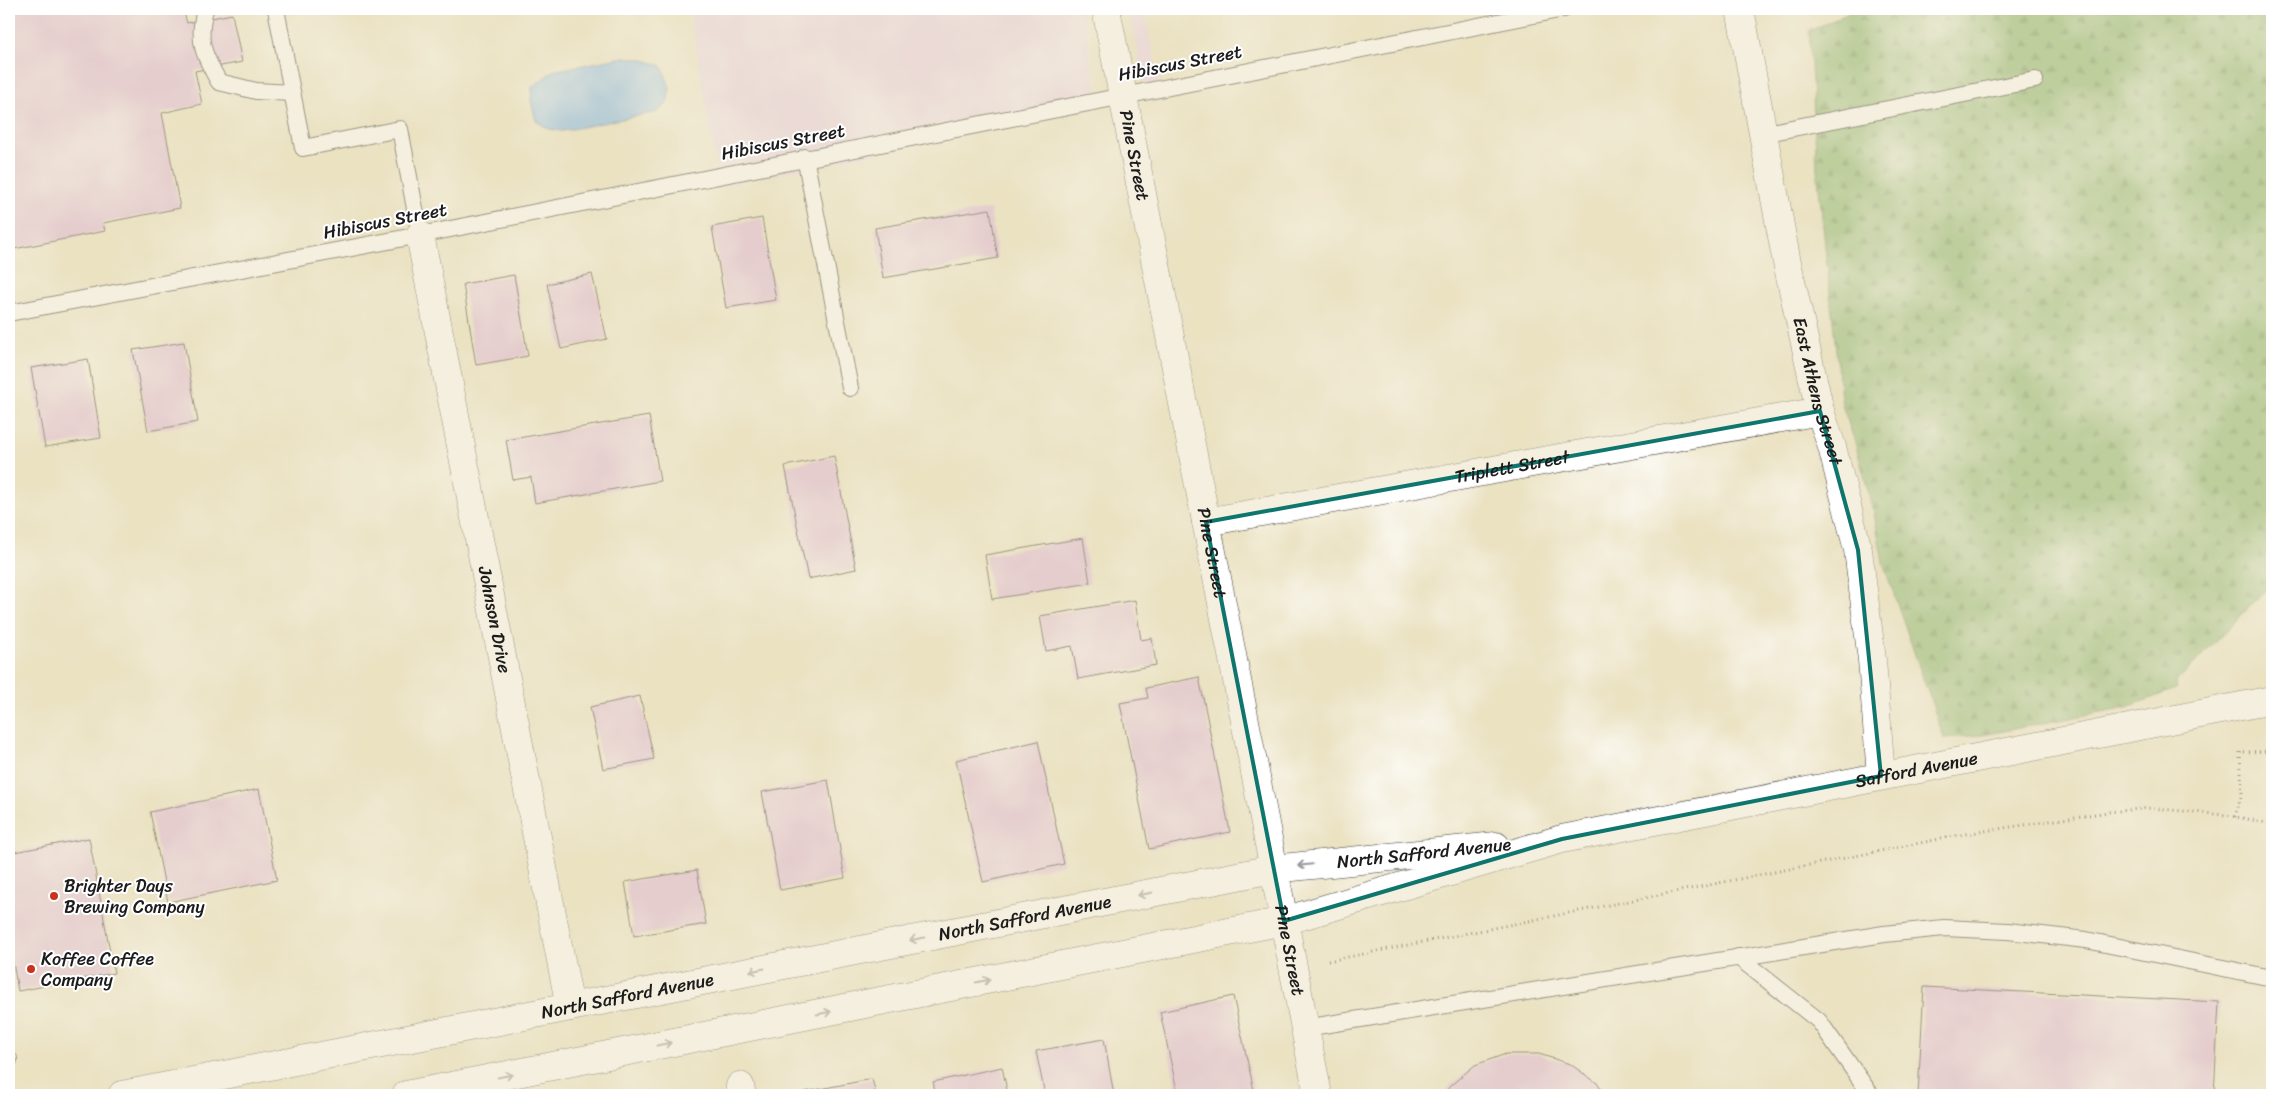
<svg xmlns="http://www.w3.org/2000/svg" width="2281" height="1104" viewBox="0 0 2281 1104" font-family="Sriracha,sans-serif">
	<defs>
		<pattern id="forest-firs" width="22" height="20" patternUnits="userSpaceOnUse" patternTransform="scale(1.25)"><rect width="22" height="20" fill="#88b66f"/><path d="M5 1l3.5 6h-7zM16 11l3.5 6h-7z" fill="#6e935a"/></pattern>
	</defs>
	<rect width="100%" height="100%" fill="#fff"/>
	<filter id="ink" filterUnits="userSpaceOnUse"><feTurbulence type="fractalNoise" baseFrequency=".02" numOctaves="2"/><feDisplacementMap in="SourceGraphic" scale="10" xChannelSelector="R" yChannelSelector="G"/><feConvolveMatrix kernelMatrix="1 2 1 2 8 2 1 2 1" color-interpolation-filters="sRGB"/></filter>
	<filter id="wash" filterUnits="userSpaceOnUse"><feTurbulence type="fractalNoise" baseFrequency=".0096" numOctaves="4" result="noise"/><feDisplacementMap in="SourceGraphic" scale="20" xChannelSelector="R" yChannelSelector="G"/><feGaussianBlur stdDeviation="1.12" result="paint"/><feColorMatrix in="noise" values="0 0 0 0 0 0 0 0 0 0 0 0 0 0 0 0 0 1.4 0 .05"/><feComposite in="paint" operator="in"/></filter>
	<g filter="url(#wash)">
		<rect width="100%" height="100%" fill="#ebe2c2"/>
		<g fill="#ead1ec">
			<path d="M 689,9 L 1082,9 L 1100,107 L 720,186 Z"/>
			<path d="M 1130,9 L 1144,9 L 1162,94 L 1146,97 Z"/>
		</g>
		<path fill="url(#forest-firs)" stroke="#526946" d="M 1858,9 L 2272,9 L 2272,584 L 2175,683 L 2176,689 L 2127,707 L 1983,735 L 1944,738 L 1883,563 L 1874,513 L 1855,442 L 1842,405 L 1840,389 L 1817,169 L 1809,31 Z"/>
		<path fill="#7bb4eb" stroke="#4c6884" d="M 624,57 L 642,59 L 662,66 L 670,88 L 667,104 L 657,112 L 562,131 L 549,129 L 536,121 L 531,101 L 532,87 L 553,71 Z"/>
		<g id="blocks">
			<g fill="#deb4da">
				<path d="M 9,9 L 183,9 L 187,23 L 232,14 L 242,62 L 195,71 L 202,104 L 162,113 L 180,208 L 103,223 L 105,231 L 9,250 Z"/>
				<path d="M 990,209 L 998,258 L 883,278 L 875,228 Z"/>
				<path d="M 762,218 L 776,300 L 726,308 L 712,227 Z"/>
				<path d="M 592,274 L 607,339 L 561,349 L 547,284 Z"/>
				<path d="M 514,275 L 528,356 L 476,365 L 463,284 Z"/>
				<path d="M 184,342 L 198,422 L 148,431 L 133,350 Z"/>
				<path d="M 88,359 L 101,438 L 45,447 L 31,368 Z"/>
				<path d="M 649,416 L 660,481 L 535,503 L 531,477 L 513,480 L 506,440 Z"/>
				<path d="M 834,456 L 856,569 L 808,579 L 785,466 Z"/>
				<path d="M 1083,538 L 1090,583 L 992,599 L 985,555 Z"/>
				<path d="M 1135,600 L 1141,640 L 1152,638 L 1156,665 L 1078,679 L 1072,646 L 1046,651 L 1040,616 Z"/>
				<path d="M 1199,677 L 1230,832 L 1149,849 L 1120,703 L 1148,698 L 1146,688 Z"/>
				<path d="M 640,696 L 654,759 L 603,769 L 590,707 Z"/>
				<path d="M 1038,741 L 1064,864 L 983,882 L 956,760 Z"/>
				<path d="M 828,780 L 845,878 L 780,890 L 762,792 Z"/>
				<path d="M 259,789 L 277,880 L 168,902 L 150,812 Z"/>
				<path d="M 89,838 L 114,973 L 18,991 L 9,939 L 9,853 Z"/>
				<path d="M 697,870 L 706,924 L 634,936 L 625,882 Z"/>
				<path d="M 1924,987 L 2219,1002 L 2214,1095 L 1918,1095 Z"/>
				<path d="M 1233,996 L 1255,1095 L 1178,1095 L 1160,1012 Z"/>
				<path d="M 1104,1039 L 1114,1095 L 1045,1095 L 1036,1051 Z"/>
				<path d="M 1506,1054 L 1539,1054 L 1570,1064 L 1597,1083 L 1605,1095 L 1444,1095 L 1450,1086 L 1475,1065 Z"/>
				<path d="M 1002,1067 L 1008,1095 L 936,1095 L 933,1082 Z"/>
				<path d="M 872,1079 L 876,1095 L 799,1095 L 799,1093 Z"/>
			</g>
		</g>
	</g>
	<g filter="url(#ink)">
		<use href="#blocks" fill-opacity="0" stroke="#3b3a35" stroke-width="1"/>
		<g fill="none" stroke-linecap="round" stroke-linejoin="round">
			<defs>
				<g id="lane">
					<path d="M 205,9 C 197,41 203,54 219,82 L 256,91 L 292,93"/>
					<path d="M 276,9 L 303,148 L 400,129 L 420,235"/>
					<path d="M 1762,134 L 2035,80"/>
					<path d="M 805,157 L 850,388"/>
					<path d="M 9,313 L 420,235 L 1564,9"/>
					<path d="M 1738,957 L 1819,1021 L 1871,1095"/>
					<path d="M 1305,1028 L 1884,934 L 1944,928 L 2008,931 L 2086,940 L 2272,978"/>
					<path d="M 9,1059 L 9,1060"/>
				</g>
				<g id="street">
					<path id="s1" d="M 1106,9 L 1318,1095"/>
					<path id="s2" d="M 1740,9 L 1786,258 L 1820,411 L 1832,447 L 1858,550 L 1872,660 L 1881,776"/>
					<path id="s3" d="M 420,235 L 570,1007"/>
					<path id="s4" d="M 1206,522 L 1820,411"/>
					<path d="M 740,1086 L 742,1095"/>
					<path id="s5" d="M 122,1095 L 1273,869 L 1496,846"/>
					<path id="s6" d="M 406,1095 L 1284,921 L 1562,839 L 2272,700"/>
				</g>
			</defs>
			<use href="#lane" stroke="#3b3a35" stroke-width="18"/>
			<use href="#street" stroke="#3b3a35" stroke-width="29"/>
			<g stroke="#3b3a35" stroke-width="3" stroke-dasharray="1 4" stroke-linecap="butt">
				<path d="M 2235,817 L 2242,793 L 2240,752 L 2272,751"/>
				<path d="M 1328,961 L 1965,834 L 2108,812 L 2150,808 L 2226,815 L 2272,824"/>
			</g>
			<use href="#lane" stroke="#fff" stroke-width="16"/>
			<use href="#street" stroke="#fff" stroke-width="28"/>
		</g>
		<defs><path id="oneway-shaft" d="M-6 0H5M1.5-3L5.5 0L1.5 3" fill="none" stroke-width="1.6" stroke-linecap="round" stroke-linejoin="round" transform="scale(1.25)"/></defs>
		<g stroke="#999">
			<use href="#oneway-shaft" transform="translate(1305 865) rotate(174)"/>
			<use href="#oneway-shaft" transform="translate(1145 894) rotate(169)"/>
			<use href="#oneway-shaft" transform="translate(917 939) rotate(169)"/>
			<use href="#oneway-shaft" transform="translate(757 970) rotate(169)"/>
			<use href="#oneway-shaft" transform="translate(983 981) rotate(-11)"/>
			<use href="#oneway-shaft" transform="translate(824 1013) rotate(-11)"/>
			<use href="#oneway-shaft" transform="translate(664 1044) rotate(-11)"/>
			<use href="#oneway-shaft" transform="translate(505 1076) rotate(-11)"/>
		</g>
	</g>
	<path d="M0 0H2281V1104H0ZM 1820,411 L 1858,550 L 1881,776 L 1562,839 L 1284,921 L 1206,522 Z" fill="#ebe2c2" fill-opacity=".55" fill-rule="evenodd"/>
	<path fill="none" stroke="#0f766e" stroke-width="4" stroke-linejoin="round" d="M 1820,411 L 1858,550 L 1881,776 L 1562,839 L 1284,921 L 1206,522 Z"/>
	<g fill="#c8321e" stroke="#fff" stroke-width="2">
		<circle cx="54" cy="896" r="5"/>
		<circle cx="31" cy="969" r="5"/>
	</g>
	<g text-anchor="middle" stroke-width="4" stroke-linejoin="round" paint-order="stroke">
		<g font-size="18" fill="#1c1c1c" stroke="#fff">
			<text transform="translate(1180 63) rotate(-11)" y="6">Hibiscus Street</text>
			<text transform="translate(783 142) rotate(-11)" y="6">Hibiscus Street</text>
			<text dy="6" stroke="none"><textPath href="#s1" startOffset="149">Pine Street</textPath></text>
			<text transform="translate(385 221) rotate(-11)" y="6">Hibiscus Street</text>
			<text dy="6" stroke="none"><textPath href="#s2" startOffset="390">East Athens Street</textPath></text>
			<text dy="6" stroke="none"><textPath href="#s4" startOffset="311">Triplett Street</textPath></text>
			<text dy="6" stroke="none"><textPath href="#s1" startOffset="554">Pine Street</textPath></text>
			<text dy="6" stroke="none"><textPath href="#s3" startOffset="392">Johnson Drive</textPath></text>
			<text dy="6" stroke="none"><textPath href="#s6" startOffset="1546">Safford Avenue</textPath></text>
			<text transform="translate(1424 853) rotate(-6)" y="6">North Safford Avenue</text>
			<text dy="6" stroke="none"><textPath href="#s5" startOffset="920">North Safford Avenue</textPath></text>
			<text dy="6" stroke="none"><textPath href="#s1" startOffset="959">Pine Street</textPath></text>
			<text dy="6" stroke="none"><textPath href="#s5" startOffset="515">North Safford Avenue</textPath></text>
		</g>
		<g font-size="18" fill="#1c1c1c" stroke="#fff" text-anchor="start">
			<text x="64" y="892">Brighter Days<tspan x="64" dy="21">Brewing Company</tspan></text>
			<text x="41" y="965">Koffee Coffee<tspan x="41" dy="21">Company</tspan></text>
		</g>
	</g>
	<rect width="2281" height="1104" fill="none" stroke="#fff" stroke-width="30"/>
</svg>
